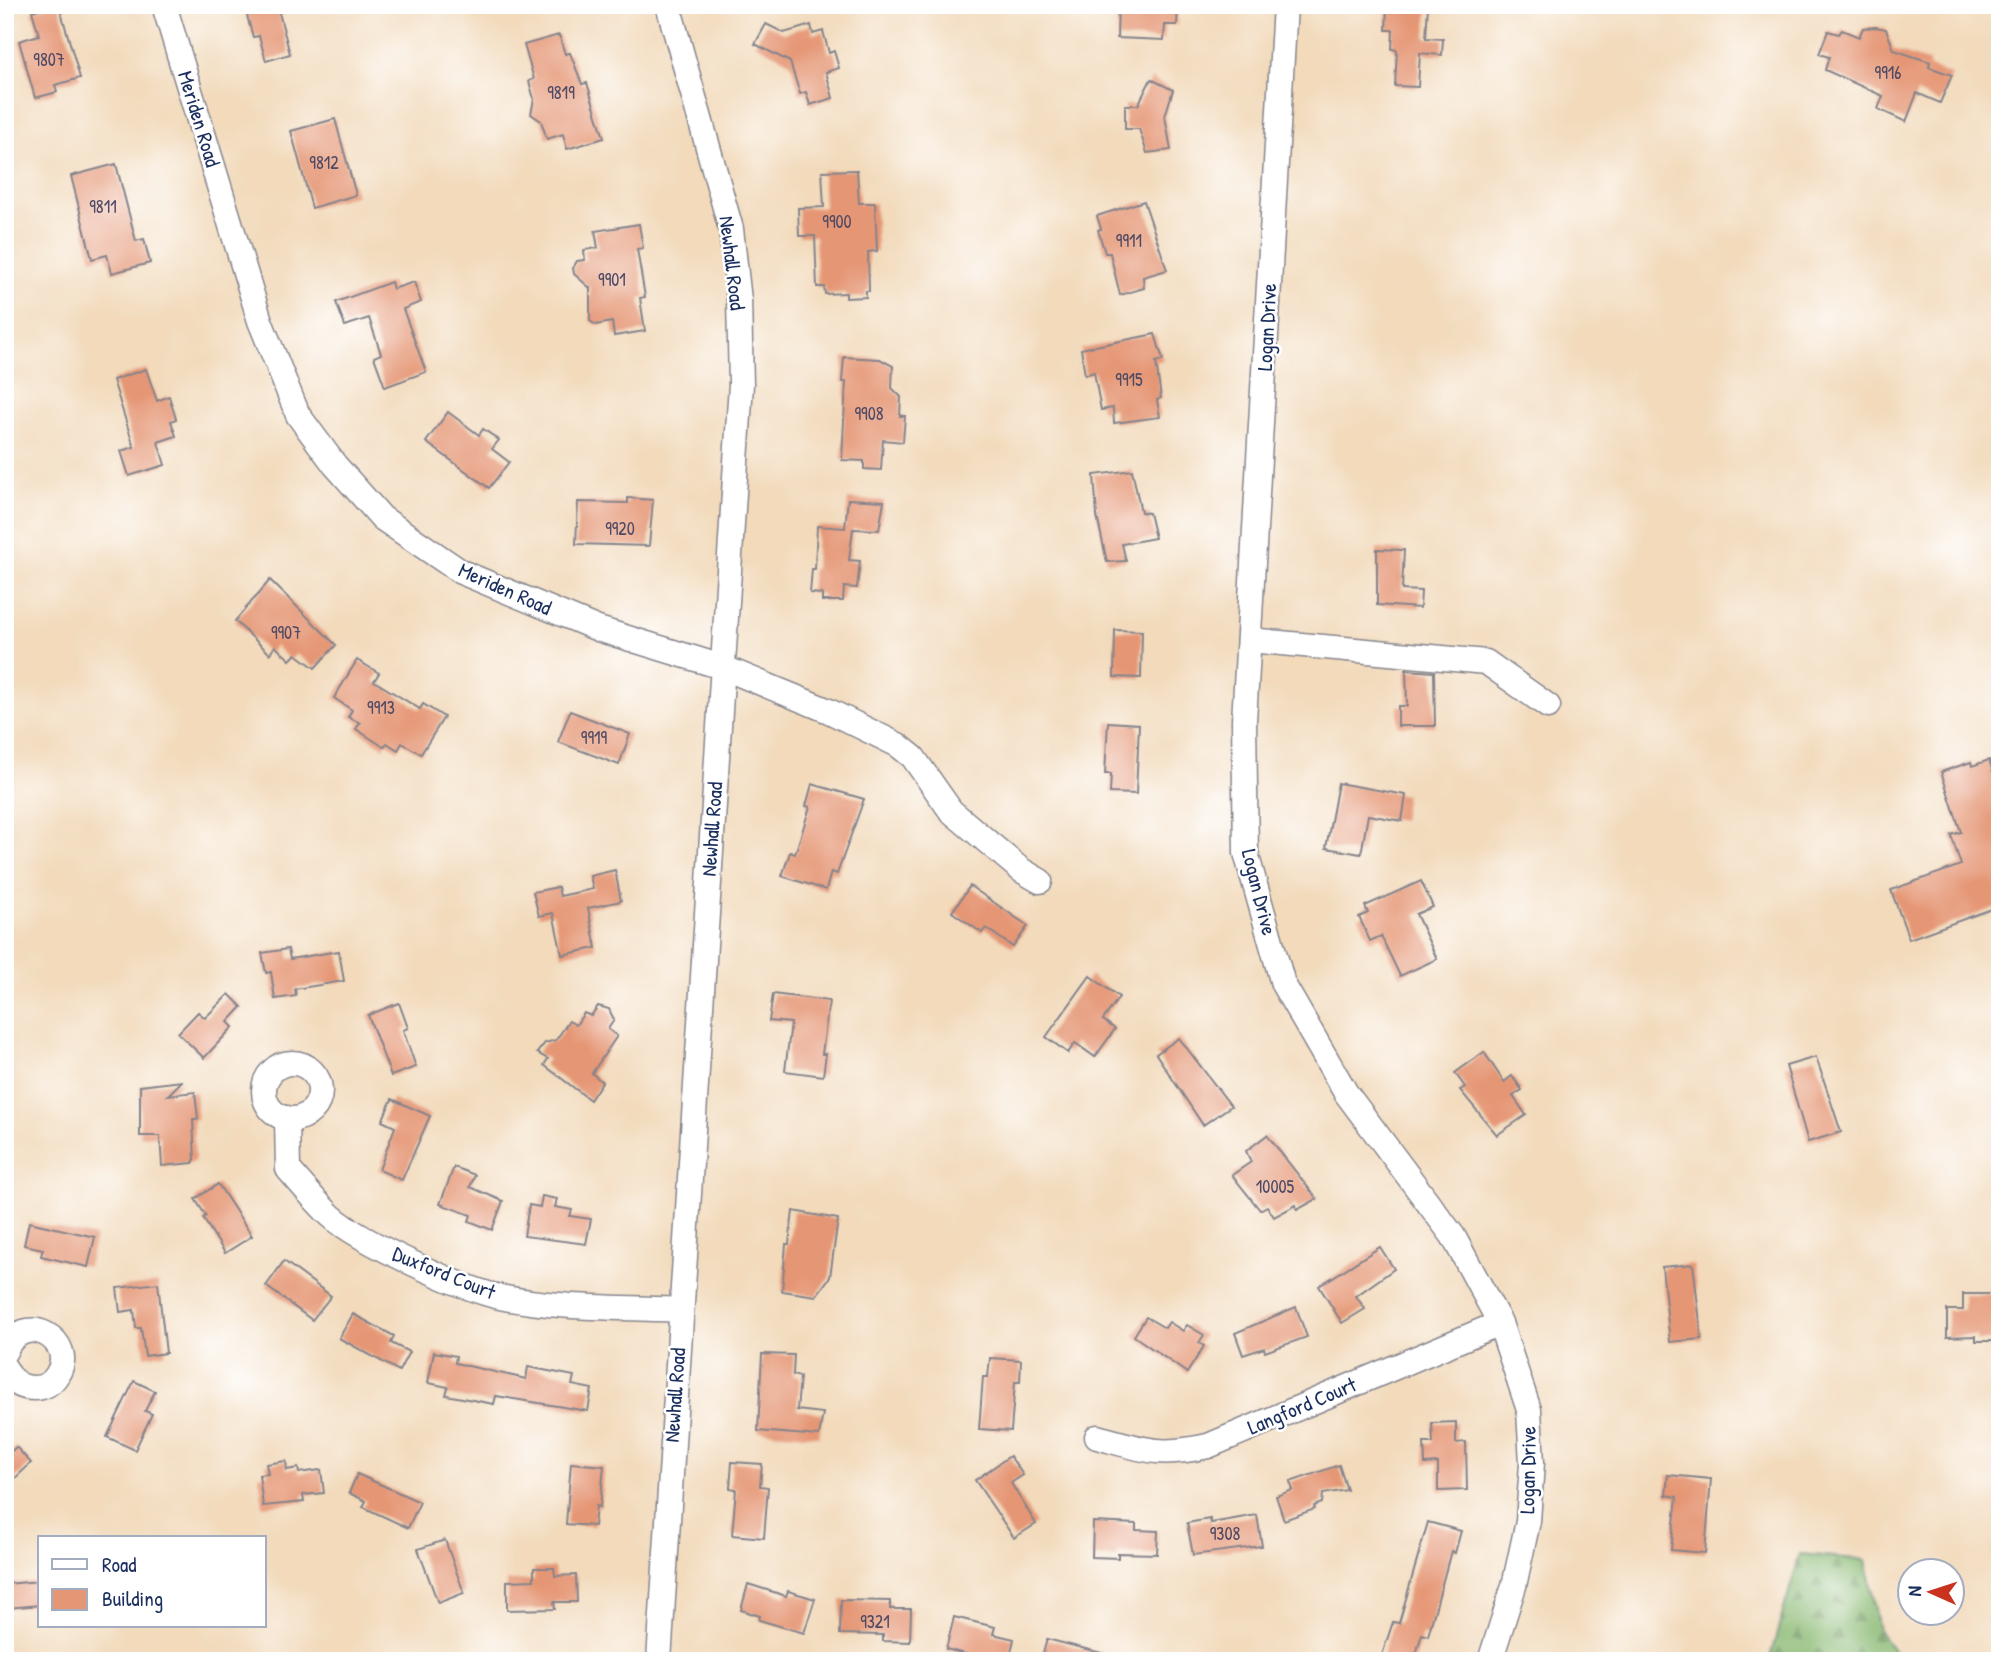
<svg xmlns="http://www.w3.org/2000/svg" width="2005" height="1666" viewBox="0 0 2005 1666" font-family="'Patrick Hand',sans-serif">
	<defs>
		<pattern id="forest-firs" width="22" height="20" patternUnits="userSpaceOnUse" patternTransform="scale(1.75)"><rect width="22" height="20" fill="#8bba73"/><path d="M5 1l3.5 6h-7zM16 11l3.5 6h-7z" fill="#719862"/></pattern>
	</defs>
	<rect width="100%" height="100%" fill="#fff"/>
	<filter id="ink" filterUnits="userSpaceOnUse"><feTurbulence type="fractalNoise" baseFrequency=".0143" numOctaves="2"/><feDisplacementMap in="SourceGraphic" scale="14" xChannelSelector="R" yChannelSelector="G"/><feConvolveMatrix kernelMatrix="1 2 1 2 8 2 1 2 1" color-interpolation-filters="sRGB"/></filter>
	<filter id="wash" filterUnits="userSpaceOnUse"><feTurbulence type="fractalNoise" baseFrequency=".00686" numOctaves="4" result="noise"/><feDisplacementMap in="SourceGraphic" scale="28" xChannelSelector="R" yChannelSelector="G"/><feGaussianBlur stdDeviation="1.57" result="paint"/><feColorMatrix in="noise" values="0 0 0 0 0 0 0 0 0 0 0 0 0 0 0 0 0 1.4 0 .05"/><feComposite in="paint" operator="in"/></filter>
	<g filter="url(#wash)">
		<rect width="100%" height="100%" fill="#f2dabb"/>
		<path fill="url(#forest-firs)" stroke="#537468" stroke-width="2" d="M 1800,1554 L 1866,1560 L 1879,1631 L 1901,1661 L 1769,1661 Z"/>
		<g id="blocks">
			<g fill="#e59675">
				<path d="M 53,5 L 59,5 L 80,78 L 55,85 L 57,92 L 35,98 L 19,41 L 39,35 L 32,11 Z"/>
				<path d="M 244,5 L 277,5 L 290,54 L 266,61 L 259,36 L 253,37 Z"/>
				<path d="M 1118,5 L 1178,5 L 1177,25 L 1165,25 L 1164,40 L 1117,38 Z"/>
				<path d="M 1387,5 L 1428,6 L 1426,38 L 1443,39 L 1442,55 L 1420,53 L 1418,87 L 1395,86 L 1397,50 L 1392,49 L 1393,30 L 1386,30 Z"/>
				<path d="M 766,24 L 784,33 L 811,25 L 813,34 L 823,31 L 829,53 L 834,51 L 839,68 L 826,72 L 833,98 L 810,105 L 806,92 L 800,94 L 790,62 L 755,44 Z"/>
				<path d="M 1876,27 L 1886,29 L 1894,50 L 1930,62 L 1929,67 L 1952,75 L 1940,103 L 1917,93 L 1906,122 L 1878,109 L 1883,96 L 1825,70 L 1829,57 L 1819,54 L 1828,31 L 1839,34 L 1842,30 L 1859,37 L 1863,28 Z"/>
				<path d="M 559,35 L 565,54 L 570,53 L 582,84 L 587,83 L 604,138 L 567,149 L 563,134 L 547,139 L 541,121 L 531,114 L 534,99 L 529,81 L 534,79 L 524,45 Z"/>
				<path d="M 1151,79 L 1173,90 L 1165,116 L 1171,150 L 1147,153 L 1139,129 L 1125,129 L 1125,105 L 1138,105 Z"/>
				<path d="M 335,119 L 356,195 L 312,208 L 291,131 Z"/>
				<path d="M 116,164 L 136,241 L 144,239 L 150,263 L 112,273 L 107,255 L 92,259 L 71,176 Z"/>
				<path d="M 857,170 L 859,203 L 875,203 L 877,251 L 868,252 L 869,291 L 866,291 L 866,297 L 846,298 L 846,293 L 825,294 L 824,287 L 817,287 L 815,236 L 799,236 L 798,208 L 824,207 L 822,171 Z"/>
				<path d="M 1144,201 L 1167,270 L 1143,277 L 1144,288 L 1120,295 L 1110,253 L 1105,253 L 1098,230 L 1101,229 L 1097,216 Z"/>
				<path d="M 639,224 L 643,248 L 637,249 L 645,297 L 640,298 L 645,331 L 614,336 L 612,322 L 596,325 L 590,321 L 590,288 L 574,274 L 573,268 L 577,261 L 585,260 L 584,250 L 598,248 L 595,231 Z"/>
				<path d="M 391,282 L 393,289 L 414,282 L 421,302 L 403,309 L 426,372 L 385,387 L 374,357 L 381,354 L 369,318 L 345,326 L 336,302 Z"/>
				<path d="M 1155,334 L 1163,360 L 1156,362 L 1161,398 L 1157,400 L 1160,417 L 1114,423 L 1113,408 L 1101,410 L 1094,372 L 1085,375 L 1081,349 Z"/>
				<path d="M 844,357 L 880,359 L 893,366 L 892,388 L 901,397 L 900,416 L 905,416 L 903,442 L 883,440 L 881,470 L 864,469 L 864,461 L 842,460 L 846,382 L 842,382 Z"/>
				<path d="M 146,369 L 157,401 L 169,396 L 176,419 L 171,421 L 176,436 L 158,442 L 165,465 L 129,476 L 121,451 L 134,447 L 113,380 Z"/>
				<path d="M 448,412 L 479,435 L 483,429 L 499,440 L 492,449 L 509,462 L 489,488 L 426,442 Z"/>
				<path d="M 1132,470 L 1141,512 L 1149,513 L 1155,538 L 1122,544 L 1126,561 L 1107,562 L 1097,516 L 1094,475 Z"/>
				<path d="M 628,498 L 653,500 L 649,546 L 576,544 L 578,502 L 628,503 Z"/>
				<path d="M 848,499 L 884,501 L 879,530 L 853,529 L 849,560 L 860,561 L 857,588 L 844,587 L 843,601 L 822,601 L 822,594 L 810,593 L 812,569 L 815,569 L 817,526 L 845,528 Z"/>
				<path d="M 1377,549 L 1404,550 L 1402,590 L 1421,591 L 1420,608 L 1377,605 Z"/>
				<path d="M 270,580 L 336,645 L 315,668 L 296,654 L 290,660 L 275,646 L 270,654 L 235,621 Z"/>
				<path d="M 1115,630 L 1142,631 L 1141,678 L 1114,677 Z"/>
				<path d="M 357,660 L 379,673 L 374,681 L 420,709 L 423,704 L 444,717 L 421,754 L 402,743 L 398,750 L 387,743 L 384,747 L 356,729 L 360,723 L 348,717 L 352,710 L 334,698 Z"/>
				<path d="M 1406,670 L 1434,672 L 1435,726 L 1398,726 L 1398,706 L 1407,706 Z"/>
				<path d="M 570,711 L 630,734 L 619,765 L 558,742 Z"/>
				<path d="M 1108,722 L 1139,724 L 1136,794 L 1110,793 L 1111,774 L 1105,774 Z"/>
				<path d="M 1989,760 L 2000,793 L 2000,906 L 1909,939 L 1891,890 L 1961,865 L 1951,835 L 1961,832 L 1941,772 L 1971,762 L 1972,766 Z"/>
				<path d="M 1338,783 L 1406,795 L 1402,821 L 1368,815 L 1361,854 L 1326,848 Z"/>
				<path d="M 812,784 L 864,799 L 837,874 L 831,872 L 826,890 L 782,876 L 790,852 L 795,854 L 810,807 L 806,806 Z"/>
				<path d="M 615,870 L 621,901 L 588,908 L 596,948 L 562,955 L 553,913 L 539,916 L 533,892 L 558,887 L 560,896 L 593,889 L 590,876 Z"/>
				<path d="M 1421,881 L 1433,907 L 1416,914 L 1437,959 L 1400,976 L 1381,936 L 1370,941 L 1359,917 L 1368,913 L 1365,906 Z"/>
				<path d="M 970,886 L 1028,926 L 1013,947 L 986,928 L 982,933 L 952,912 Z"/>
				<path d="M 288,949 L 290,959 L 339,951 L 344,981 L 295,989 L 296,996 L 275,999 L 271,972 L 266,973 L 262,953 Z"/>
				<path d="M 1090,976 L 1119,997 L 1103,1020 L 1115,1029 L 1095,1057 L 1075,1043 L 1068,1053 L 1046,1037 Z"/>
				<path d="M 229,994 L 242,1007 L 228,1022 L 233,1027 L 204,1058 L 178,1033 L 198,1012 L 205,1018 Z"/>
				<path d="M 773,994 L 829,1001 L 822,1054 L 826,1054 L 823,1076 L 785,1071 L 791,1023 L 769,1021 Z"/>
				<path d="M 399,1003 L 408,1028 L 403,1030 L 416,1067 L 391,1076 L 368,1015 Z"/>
				<path d="M 598,1006 L 609,1009 L 614,1020 L 608,1029 L 617,1036 L 592,1073 L 602,1082 L 590,1100 L 544,1065 L 548,1059 L 537,1053 L 545,1043 L 556,1040 L 569,1021 L 576,1025 L 584,1013 L 591,1016 Z"/>
				<path d="M 1179,1038 L 1231,1106 L 1203,1125 L 1156,1054 Z"/>
				<path d="M 1484,1052 L 1504,1082 L 1512,1076 L 1522,1090 L 1513,1096 L 1526,1115 L 1497,1135 L 1460,1090 L 1465,1087 L 1455,1073 Z"/>
				<path d="M 1816,1057 L 1841,1132 L 1808,1142 L 1786,1066 Z"/>
				<path d="M 182,1081 L 168,1095 L 195,1092 L 198,1119 L 193,1119 L 195,1159 L 193,1163 L 162,1166 L 160,1136 L 140,1136 L 140,1086 Z"/>
				<path d="M 392,1099 L 430,1116 L 402,1180 L 379,1170 L 395,1127 L 382,1121 Z"/>
				<path d="M 1267,1135 L 1317,1199 L 1297,1210 L 1296,1205 L 1274,1217 L 1267,1206 L 1260,1210 L 1232,1175 L 1251,1162 L 1246,1151 Z"/>
				<path d="M 454,1167 L 475,1175 L 470,1187 L 503,1201 L 492,1230 L 469,1221 L 471,1215 L 440,1204 Z"/>
				<path d="M 218,1184 L 252,1236 L 225,1253 L 203,1218 L 206,1216 L 195,1199 Z"/>
				<path d="M 542,1196 L 557,1199 L 555,1207 L 572,1210 L 570,1216 L 591,1219 L 586,1244 L 524,1236 L 529,1205 L 540,1207 Z"/>
				<path d="M 793,1211 L 838,1219 L 830,1277 L 816,1296 L 782,1291 L 786,1244 L 789,1244 Z"/>
				<path d="M 29,1222 L 95,1237 L 88,1267 L 41,1256 L 43,1249 L 24,1245 Z"/>
				<path d="M 1380,1247 L 1394,1269 L 1356,1296 L 1365,1309 L 1342,1323 L 1319,1286 Z"/>
				<path d="M 284,1261 L 331,1296 L 312,1320 L 266,1286 Z"/>
				<path d="M 1693,1264 L 1702,1339 L 1670,1342 L 1662,1267 Z"/>
				<path d="M 158,1283 L 166,1353 L 145,1356 L 141,1328 L 136,1328 L 134,1310 L 120,1312 L 117,1288 Z"/>
				<path d="M 1963,1294 L 1998,1294 L 2000,1341 L 1976,1341 L 1976,1336 L 1947,1337 L 1947,1310 L 1963,1310 Z"/>
				<path d="M 1296,1307 L 1307,1337 L 1265,1352 L 1264,1348 L 1243,1355 L 1235,1333 Z"/>
				<path d="M 353,1314 L 394,1336 L 391,1343 L 409,1352 L 399,1371 L 339,1338 Z"/>
				<path d="M 1146,1317 L 1165,1328 L 1169,1322 L 1183,1331 L 1187,1325 L 1204,1335 L 1199,1343 L 1204,1346 L 1187,1373 L 1134,1336 Z"/>
				<path d="M 434,1352 L 456,1356 L 455,1363 L 526,1379 L 528,1367 L 574,1376 L 572,1385 L 592,1389 L 588,1411 L 496,1396 L 494,1404 L 446,1395 L 448,1387 L 428,1383 Z"/>
				<path d="M 762,1354 L 794,1355 L 793,1375 L 800,1377 L 797,1410 L 823,1413 L 819,1436 L 758,1431 Z"/>
				<path d="M 990,1358 L 1021,1360 L 1020,1382 L 1015,1382 L 1011,1431 L 979,1429 L 983,1377 L 988,1377 Z"/>
				<path d="M 134,1381 L 155,1391 L 145,1411 L 152,1414 L 135,1450 L 107,1437 Z"/>
				<path d="M 1456,1422 L 1456,1443 L 1466,1442 L 1467,1490 L 1438,1491 L 1438,1463 L 1425,1464 L 1424,1443 L 1433,1443 L 1432,1423 Z"/>
				<path d="M 16,1447 L 31,1463 L 5,1488 L 5,1457 Z"/>
				<path d="M 1010,1456 L 1023,1475 L 1011,1483 L 1036,1524 L 1014,1538 L 975,1480 Z"/>
				<path d="M 286,1461 L 287,1470 L 298,1468 L 299,1473 L 321,1470 L 324,1493 L 303,1495 L 304,1502 L 263,1506 L 259,1475 L 268,1474 L 266,1464 Z"/>
				<path d="M 732,1462 L 762,1464 L 760,1486 L 768,1487 L 764,1538 L 732,1535 L 736,1489 L 730,1488 Z"/>
				<path d="M 571,1463 L 604,1466 L 600,1507 L 596,1506 L 594,1526 L 566,1524 Z"/>
				<path d="M 1339,1465 L 1347,1490 L 1323,1494 L 1322,1503 L 1314,1506 L 1315,1509 L 1284,1520 L 1276,1496 L 1293,1490 L 1290,1482 Z"/>
				<path d="M 357,1474 L 420,1502 L 408,1528 L 363,1507 L 366,1501 L 349,1493 Z"/>
				<path d="M 1668,1475 L 1711,1479 L 1705,1553 L 1671,1550 L 1677,1497 L 1666,1495 Z"/>
				<path d="M 1257,1515 L 1262,1546 L 1193,1555 L 1187,1523 L 1210,1519 L 1211,1523 Z"/>
				<path d="M 1093,1522 L 1136,1524 L 1136,1530 L 1158,1531 L 1157,1554 L 1118,1553 L 1118,1558 L 1092,1557 Z"/>
				<path d="M 1428,1522 L 1461,1531 L 1455,1553 L 1451,1551 L 1428,1636 L 1422,1634 L 1414,1661 L 1380,1661 L 1393,1622 L 1399,1623 Z"/>
				<path d="M 445,1540 L 464,1593 L 438,1603 L 418,1549 Z"/>
				<path d="M 534,1568 L 554,1568 L 555,1576 L 576,1575 L 577,1602 L 554,1602 L 555,1609 L 507,1610 L 507,1581 L 534,1580 Z"/>
				<path d="M 40,1581 L 40,1605 L 8,1608 L 6,1584 Z"/>
				<path d="M 748,1584 L 786,1596 L 788,1591 L 815,1599 L 804,1633 L 759,1620 L 760,1616 L 741,1610 Z"/>
				<path d="M 841,1600 L 890,1601 L 890,1609 L 911,1609 L 910,1642 L 883,1641 L 883,1635 L 840,1634 Z"/>
				<path d="M 954,1617 L 995,1627 L 993,1634 L 1014,1639 L 1009,1661 L 985,1656 L 984,1659 L 946,1649 Z"/>
				<path d="M 1047,1639 L 1109,1655 L 1108,1661 L 1041,1661 Z"/>
			</g>
		</g>
	</g>
	<g filter="url(#ink)">
		<use href="#blocks" fill-opacity="0" stroke="#86848c" stroke-width="2"/>
		<g fill="none" stroke-linecap="round" stroke-linejoin="round">
			<defs>
				<g id="minor">
					<path d="M 164,5 L 260,321 L 298,415 L 335,465 L 382,518 L 461,572 L 598,629 L 722,667 L 829,711 L 898,745 L 913,757 L 951,811 L 1021,870 L 1040,881"/>
					<path d="M 1285,5 L 1244,721 L 1246,853 L 1283,984 L 1346,1093 L 1453,1236 L 1500,1323 L 1529,1410 L 1532,1463 L 1528,1521 L 1514,1586 L 1490,1661"/>
					<path d="M 1249,640 L 1486,662 L 1548,706"/>
					<circle cx="292" cy="1091" r="28"/>
					<path d="M 287,1118 L 288,1169 C 302,1185 316,1202 331,1216 C 359,1241 462,1289 500,1297 C 558,1309 621,1307 681,1310"/>
					<path d="M 5,1351 C 23,1308 79,1341 57,1375 C 52,1383 44,1388 34,1388 C 20,1388 11,1381 5,1368"/>
					<path d="M 1097,1437 C 1145,1450 1159,1457 1208,1446 L 1500,1323"/>
					<path d="M 659,1661 L 741,384 L 739,300 L 731,229 L 668,5"/>
				</g>
			</defs>
			<use href="#minor" stroke="#86848c" stroke-width="27"/>
			<use href="#minor" stroke="#fff" stroke-width="24"/>
		</g>
	</g>
	<g text-anchor="middle" stroke-width="5" stroke-linejoin="round" paint-order="stroke">
		<g font-size="18" fill="#4e4964">
			<text x="49" y="66">9807</text>
			<text x="1888" y="79">9916</text>
			<text x="561" y="99">9819</text>
			<text x="324" y="169">9812</text>
			<text x="103" y="213">9811</text>
			<text x="837" y="228">9900</text>
			<text x="1129" y="247">9911</text>
			<text x="612" y="286">9901</text>
			<text x="1129" y="386">9915</text>
			<text x="869" y="420">9908</text>
			<text x="620" y="535">9920</text>
			<text x="286" y="639">9907</text>
			<text x="381" y="714">9913</text>
			<text x="594" y="744">9919</text>
			<text x="1275" y="1193">10005</text>
			<text x="1225" y="1540">9308</text>
			<text x="875" y="1628">9321</text>
		</g>
		<g font-size="21" fill="#1b2f5e" stroke="#fff">
			<text transform="translate(199 119) rotate(73)" y="7">Meriden Road</text>
			<text transform="translate(732 263) rotate(83)" y="7">Newhall Road</text>
			<text transform="translate(1267 327) rotate(-87)" y="7">Logan Drive</text>
			<text transform="translate(505 589) rotate(24)" y="7">Meriden Road</text>
			<text transform="translate(712 829) rotate(-86)" y="7">Newhall Road</text>
			<text transform="translate(1259 892) rotate(76)" y="7">Logan Drive</text>
			<text transform="translate(444 1273) rotate(22)" y="7">Duxford Court</text>
			<text transform="translate(675 1395) rotate(-86)" y="7">Newhall Road</text>
			<text transform="translate(1302 1406) rotate(-23)" y="7">Langford Court</text>
			<text transform="translate(1528 1470) rotate(-89)" y="7">Logan Drive</text>
		</g>
	</g>
	<rect width="2005" height="1666" fill="none" stroke="#fff" stroke-width="28"/>
	<rect x="38" y="1536" width="228" height="91" fill="#ffffff" stroke="#a4acbf" stroke-width="2"/>
	<rect x="52" y="1559" width="35" height="10" fill="#ffffff" stroke="#a4acbf" stroke-width="2"/>
	<text x="102" y="1572" font-size="21" fill="#1b2f5e">Road</text>
	<rect x="52" y="1589" width="35" height="21" fill="#e59675" stroke="#a4acbf" stroke-width="2"/>
	<text x="102" y="1606" font-size="21" fill="#1b2f5e">Building</text>
	<g transform="translate(1931 1592) rotate(273)"><circle r="33" fill="#ffffff" stroke="#a4acbf" stroke-width="2"/>
	<path d="M0-5L12 26L0 18L-12 26Z" fill="#c8321e"/>
	<text y="-10" font-size="19" font-weight="bold" text-anchor="middle" fill="#1b2f5e">N</text>
	</g>
</svg>
